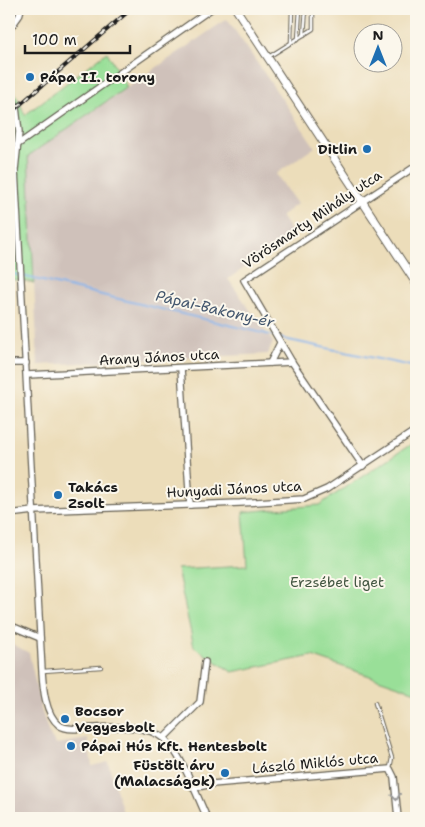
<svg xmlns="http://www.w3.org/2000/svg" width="425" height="827" viewBox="0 0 425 827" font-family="'Shantell Sans',sans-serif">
	<rect width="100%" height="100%" fill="#fbf7ec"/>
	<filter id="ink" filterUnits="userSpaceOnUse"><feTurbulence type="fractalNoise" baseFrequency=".02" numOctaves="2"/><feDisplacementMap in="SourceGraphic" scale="10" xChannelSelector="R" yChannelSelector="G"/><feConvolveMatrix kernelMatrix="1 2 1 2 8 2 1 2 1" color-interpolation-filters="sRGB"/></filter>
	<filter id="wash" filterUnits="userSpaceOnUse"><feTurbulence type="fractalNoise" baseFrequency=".0096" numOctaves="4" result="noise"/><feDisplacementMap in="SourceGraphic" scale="20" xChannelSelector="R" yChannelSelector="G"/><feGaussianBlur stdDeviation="1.12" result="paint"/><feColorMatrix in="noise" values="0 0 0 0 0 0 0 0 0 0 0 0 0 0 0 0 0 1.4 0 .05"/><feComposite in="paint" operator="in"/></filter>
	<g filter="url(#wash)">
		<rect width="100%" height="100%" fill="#ecddba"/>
		<g fill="#cfc1ba">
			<path d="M 227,19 L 315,147 L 276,174 L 297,204 L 281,216 L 293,234 L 228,279 L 273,342 L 268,354 L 38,365 L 28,156 Z"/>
			<path d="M 9,642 L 29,653 L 41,709 L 49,734 L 56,744 L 88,739 L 92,766 L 108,762 L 124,816 L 9,818 Z"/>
		</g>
		<g fill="#99df98" stroke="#5a7e5a">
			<path d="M 107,52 L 127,87 L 28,156 L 34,283 L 9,279 L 9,261 L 11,261 L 9,79 L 25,115 Z"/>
			<path d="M 416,441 L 416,692 L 312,656 L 232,672 L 194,647 L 177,569 L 247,565 L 243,512 L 319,505 Z"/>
		</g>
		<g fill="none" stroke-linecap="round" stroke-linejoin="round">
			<g stroke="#7fafea" stroke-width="2">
				<path d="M 9,273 L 275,336"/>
				<path d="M 279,338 L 416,367"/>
			</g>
		</g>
	</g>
	<g filter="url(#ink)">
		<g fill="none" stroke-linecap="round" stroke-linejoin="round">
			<defs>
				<g id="service">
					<path d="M 304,35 L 306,9"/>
					<path d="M 298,39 L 300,9"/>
					<path d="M 291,42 L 292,9"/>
					<path d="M 270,56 L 313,29 L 313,9"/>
					<path d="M 43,671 L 101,667"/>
					<path d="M 375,703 L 392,758 L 390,768"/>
				</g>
				<g id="minor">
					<path d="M 9,30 L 19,16 L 21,9"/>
					<path d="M 9,88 L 16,107 L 19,132 L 15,170 L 42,671 C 43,687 45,714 59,725 C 74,737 134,715 163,738 C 180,750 198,798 207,818"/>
					<path d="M 17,145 L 211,9"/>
					<path d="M 9,363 L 26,363"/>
					<path d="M 270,363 L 280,343"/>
					<path d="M 181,368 L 190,505"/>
					<path d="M 27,375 L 292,362"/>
					<path d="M 363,466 L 292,362 L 244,280 L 416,166"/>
					<path d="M 9,514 L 33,511 L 240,503 L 304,499 L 327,489 L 416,430"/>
					<path d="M 9,625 L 40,638"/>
					<path d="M 164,738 L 200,702 L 205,662"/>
					<path d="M 193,788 L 212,784 L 390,769 L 394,777 L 398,818"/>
				</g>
				<path id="tertiary" d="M 236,9 L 416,283"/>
			</defs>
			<use href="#service" stroke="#656053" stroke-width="4.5"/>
			<use href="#minor" stroke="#656053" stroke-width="8"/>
			<use href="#tertiary" stroke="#656053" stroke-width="9"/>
			<use href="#service" stroke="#fff" stroke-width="2.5"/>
			<use href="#minor" stroke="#fff" stroke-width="5.5"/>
			<use href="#tertiary" stroke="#fff" stroke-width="7"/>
			<defs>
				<path id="rail" d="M 9,114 L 131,9"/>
			</defs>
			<use href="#rail" stroke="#1c1c1c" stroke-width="4"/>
			<use href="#rail" stroke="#fbf7ec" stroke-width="2" stroke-dasharray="5.5" stroke-linecap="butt"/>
		</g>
		<defs><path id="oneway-chevron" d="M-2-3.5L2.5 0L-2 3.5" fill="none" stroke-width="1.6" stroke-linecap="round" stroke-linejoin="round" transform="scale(1.25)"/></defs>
		<use stroke="#999" href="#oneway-chevron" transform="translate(396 797) rotate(82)"/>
	</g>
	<g fill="#1f6fb2" stroke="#fbf7ec" stroke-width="2">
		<circle cx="30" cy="77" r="5"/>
		<circle cx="367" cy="149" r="5"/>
		<circle cx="58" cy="495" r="5"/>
		<circle cx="65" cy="719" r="5"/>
		<circle cx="71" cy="746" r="5"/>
		<circle cx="225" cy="773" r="5"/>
	</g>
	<g text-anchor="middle" stroke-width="4" stroke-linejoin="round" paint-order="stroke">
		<g font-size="14" font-weight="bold" fill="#1c1c1c" stroke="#fbf7ec" text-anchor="start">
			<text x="40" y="82">Pápa II. torony</text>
			<text x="357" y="154" text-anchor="end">Ditlin</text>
			<text x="68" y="492">Takács<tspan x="68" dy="16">Zsolt</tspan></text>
			<text x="75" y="716">Bocsor<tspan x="75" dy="16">Vegyesbolt</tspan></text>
			<text x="81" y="751">Pápai Hús Kft. Hentesbolt</text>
			<text x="215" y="770" text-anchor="end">Füstölt áru<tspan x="215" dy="16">(Malacságok)</tspan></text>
		</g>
		<g font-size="14" fill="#1c1c1c" stroke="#fbf7ec">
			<text transform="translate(312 219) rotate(-34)" y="5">Vörösmarty Mihály utca</text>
			<text transform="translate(159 357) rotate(-3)" y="5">Arany János utca</text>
			<text transform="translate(234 489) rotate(-3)" y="5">Hunyadi János utca</text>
			<text transform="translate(315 763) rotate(-5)" y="5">László Miklós utca</text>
		</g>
		<g font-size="14" fill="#425641" stroke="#fbf7ec">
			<text x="337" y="587">Erzsébet liget</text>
		</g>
		<g font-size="15" font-style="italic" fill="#44576e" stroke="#fbf7ec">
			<text transform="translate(215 309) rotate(13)" y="5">Pápai-Bakony-ér</text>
		</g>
	</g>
	<rect width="425" height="827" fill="none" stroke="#fbf7ec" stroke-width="30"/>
	<g transform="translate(378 48)"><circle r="24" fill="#fbf7ec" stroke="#a29f99"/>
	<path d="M0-4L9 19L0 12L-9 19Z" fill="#1f6fb2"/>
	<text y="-8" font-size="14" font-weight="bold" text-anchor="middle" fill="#1c1c1c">N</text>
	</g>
	<path d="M25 45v8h105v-8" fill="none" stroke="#1c1c1c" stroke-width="2.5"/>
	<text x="32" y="45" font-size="15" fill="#1c1c1c" stroke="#fbf7ec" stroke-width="4" paint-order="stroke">100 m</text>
</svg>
